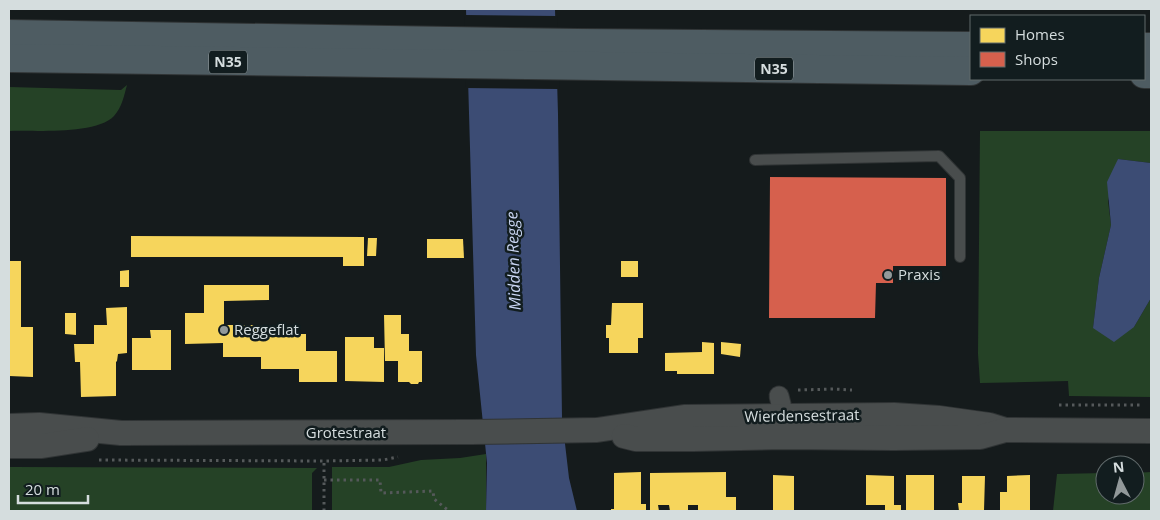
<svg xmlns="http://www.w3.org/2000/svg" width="1160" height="520" viewBox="0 0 1160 520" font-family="'Open Sans',sans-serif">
	<rect width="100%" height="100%" fill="#151b1c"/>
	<g fill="#254226">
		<path d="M 127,85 C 124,96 122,107 114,116 C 96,135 35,130 9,131 L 9,87 L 121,90 Z"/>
		<path d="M 980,131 L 1151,131 L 1151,163 L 1118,159 L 1108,201 L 1111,225 L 1099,278 L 1093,328 L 1134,327 L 1151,298 L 1151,397 L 1069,396 L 1068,381 L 980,383 L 978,354 Z"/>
		<path d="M 486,454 L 486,511 L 332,511 L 332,467 L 389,467 L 421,460 L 460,458 Z"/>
		<path d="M 10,467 L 317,468 L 312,473 L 312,511 L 9,511 Z"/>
		<path d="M 1151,472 L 1151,511 L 1053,511 L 1057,474 L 1105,473 L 1105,495 L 1135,495 L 1135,473 Z"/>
	</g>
	<g fill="#3c4c74">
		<path d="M 466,9 L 555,9 L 558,114 L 562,418 L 569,478 L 577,511 L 486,511 L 487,463 L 476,355 Z"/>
		<path d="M 1118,159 L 1151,163 L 1151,298 L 1134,327 L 1114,342 L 1093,328 L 1099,278 L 1111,225 L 1107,182 Z"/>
	</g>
	<path fill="#151b1c" d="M 464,15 L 557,16 L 560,89 L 466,88 Z"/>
	<g fill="#f6d55c">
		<path d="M 131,236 L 364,237 L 364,266 L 343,266 L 343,257 L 131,257 Z"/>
		<path d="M 368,238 L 377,238 L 376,256 L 367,256 Z"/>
		<path d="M 427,239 L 463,239 L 464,258 L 427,258 Z"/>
		<path d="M 9,261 L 21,261 L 21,327 L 33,327 L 33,377 L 9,376 Z"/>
		<rect x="621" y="261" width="17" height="16"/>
		<path d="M 129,270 L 129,287 L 120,287 L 120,271 Z"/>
		<path d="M 204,285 L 269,285 L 269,300 L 224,301 L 224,325 L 262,325 L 262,334 L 306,334 L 306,351 L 337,351 L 337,382 L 299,382 L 299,369 L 261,369 L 261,357 L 223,357 L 223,343 L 185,344 L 185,313 L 204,313 Z"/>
		<path d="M 612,303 L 643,303 L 643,338 L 638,338 L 638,353 L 609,353 L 609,338 L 606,338 L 606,325 L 611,325 Z"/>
		<path d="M 127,307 L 127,353 L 118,354 L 117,361 L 116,362 L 116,396 L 81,397 L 80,362 L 75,362 L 74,344 L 94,344 L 94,325 L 107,325 L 106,308 Z"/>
		<path d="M 65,313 L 76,313 L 76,335 L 65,334 Z"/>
		<path d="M 384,315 L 401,315 L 401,334 L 409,334 L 409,351 L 422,351 L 422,382 L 419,382 L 418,384 L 411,384 L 409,382 L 398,382 L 398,361 L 385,361 Z"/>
		<path d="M 150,330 L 171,330 L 171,370 L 132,370 L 132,338 L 151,338 Z"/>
		<path d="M 345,337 L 374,337 L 374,348 L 384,348 L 384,382 L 345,381 Z"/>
		<path d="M 702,342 L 714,343 L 714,374 L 677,374 L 677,371 L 665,371 L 665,353 L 702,352 Z"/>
		<path d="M 721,342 L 741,344 L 740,357 L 721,354 Z"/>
		<path d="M 641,472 L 641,504 L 646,504 L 646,511 L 611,511 L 611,509 L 614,509 L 614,473 Z"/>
		<path d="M 726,472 L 726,497 L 736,497 L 736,511 L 698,511 L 698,505 L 688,505 L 688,511 L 670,511 L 669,505 L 658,505 L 659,511 L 650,511 L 650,473 Z"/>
		<path d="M 773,475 L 794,476 L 794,511 L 773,511 Z"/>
		<path d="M 866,475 L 894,476 L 894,505 L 901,505 L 901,511 L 885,511 L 885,505 L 866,505 Z"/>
		<rect x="906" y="475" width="28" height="36"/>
		<path d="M 1030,475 L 1030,511 L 1000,511 L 1000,492 L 1007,492 L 1007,476 Z"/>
		<path d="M 962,476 L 985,476 L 984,511 L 959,511 L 958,503 L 962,503 Z"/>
	</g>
	<path fill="#d6604d" d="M 770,177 L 946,178 L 946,266 L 893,266 L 893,283 L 876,283 L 875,318 L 769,318 Z"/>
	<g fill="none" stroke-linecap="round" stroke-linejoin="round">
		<defs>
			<path id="service" d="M 755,160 L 939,156 L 960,178 L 960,257"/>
			<path id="minor" d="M 779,396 L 784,416 L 783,429"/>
			<g id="tertiary">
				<path d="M 9,426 L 39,425 L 121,433 L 471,432 L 597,430 L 684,417 L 894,415 L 939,418 L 989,425 L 1005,430"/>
				<path d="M 624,436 L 636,439 L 693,439 L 783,437 L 894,438 L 980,437 L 1005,430 L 1151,431"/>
				<path d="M 9,446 L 42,446 L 87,439"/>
			</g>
			<g id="primary">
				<path d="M 9,34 L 578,43 L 971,46"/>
				<path d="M 1144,47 L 1151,47"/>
				<path d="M 9,58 L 971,71"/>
				<path d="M 1144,74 L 1151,74"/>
			</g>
		</defs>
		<use href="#service" stroke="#303435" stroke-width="12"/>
		<use href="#minor" stroke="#303435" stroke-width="21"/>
		<use href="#tertiary" stroke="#303435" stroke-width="26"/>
		<use href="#primary" stroke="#303435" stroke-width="30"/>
		<g stroke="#55595a" stroke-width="3" stroke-dasharray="2.5 4" stroke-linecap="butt">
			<path d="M 798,390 L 834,389 L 852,390"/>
			<path d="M 1059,405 L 1143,405"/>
			<path d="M 99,460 L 324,461 L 383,460 L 398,457"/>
			<path d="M 324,480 L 380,480 L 381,493 L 433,491 L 434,499 L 449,511"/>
			<path d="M 324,511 L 324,461"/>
		</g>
		<use href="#service" stroke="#494d4d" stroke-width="10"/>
		<use href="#minor" stroke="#494d4d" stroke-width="19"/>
		<use href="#tertiary" stroke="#494d4d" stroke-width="24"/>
		<use href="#primary" stroke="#4e5c62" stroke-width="28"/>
	</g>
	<g fill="#92999a" stroke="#121d1f" stroke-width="2">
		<circle cx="888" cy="275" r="5"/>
		<circle cx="224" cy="330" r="5"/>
	</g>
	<g text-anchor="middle" stroke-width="5" stroke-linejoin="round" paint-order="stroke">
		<g fill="#121d1f" stroke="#9aa3a5" stroke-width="1">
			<rect x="209" y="50.5" width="38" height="23" rx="4"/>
			<rect x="755" y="57.5" width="38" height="23" rx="4"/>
		</g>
		<g font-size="14" font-weight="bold" fill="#d5ddde">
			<text x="228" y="67">N35</text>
			<text x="774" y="74">N35</text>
		</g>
		<g font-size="15" fill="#d5ddde" stroke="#121d1f" text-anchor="start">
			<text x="898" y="280">Praxis</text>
			<text x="234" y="335">Reggeflat</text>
		</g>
		<g font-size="15" fill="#d5ddde" stroke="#121d1f">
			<text transform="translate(802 416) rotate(-1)" y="5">Wierdensestraat</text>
			<text x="346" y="438">Grotestraat</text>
		</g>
		<g font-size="16" font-style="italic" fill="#cbd7f4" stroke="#121d1f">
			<text transform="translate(513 261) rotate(-92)" y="6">Midden Regge</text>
		</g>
	</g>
	<rect width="1160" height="520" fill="none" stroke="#d5ddde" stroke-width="20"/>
	<rect x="970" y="15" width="175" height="65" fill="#121d1f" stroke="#606a6b"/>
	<rect x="980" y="28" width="25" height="15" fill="#f6d55c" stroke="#606a6b"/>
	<text x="1015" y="40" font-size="15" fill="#d5ddde">Homes</text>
	<rect x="980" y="52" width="25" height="15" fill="#d6604d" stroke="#606a6b"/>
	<text x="1015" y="65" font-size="15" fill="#d5ddde">Shops</text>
	<g transform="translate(1120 480) rotate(354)"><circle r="24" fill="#121d1f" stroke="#606a6b"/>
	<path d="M0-4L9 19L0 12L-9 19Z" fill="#92999a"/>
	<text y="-8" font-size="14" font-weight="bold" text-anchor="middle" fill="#d5ddde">N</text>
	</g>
	<path d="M18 495v8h70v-8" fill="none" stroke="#d5ddde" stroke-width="2.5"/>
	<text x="25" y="495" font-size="15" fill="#d5ddde" stroke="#121d1f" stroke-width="4" paint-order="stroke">20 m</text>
</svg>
